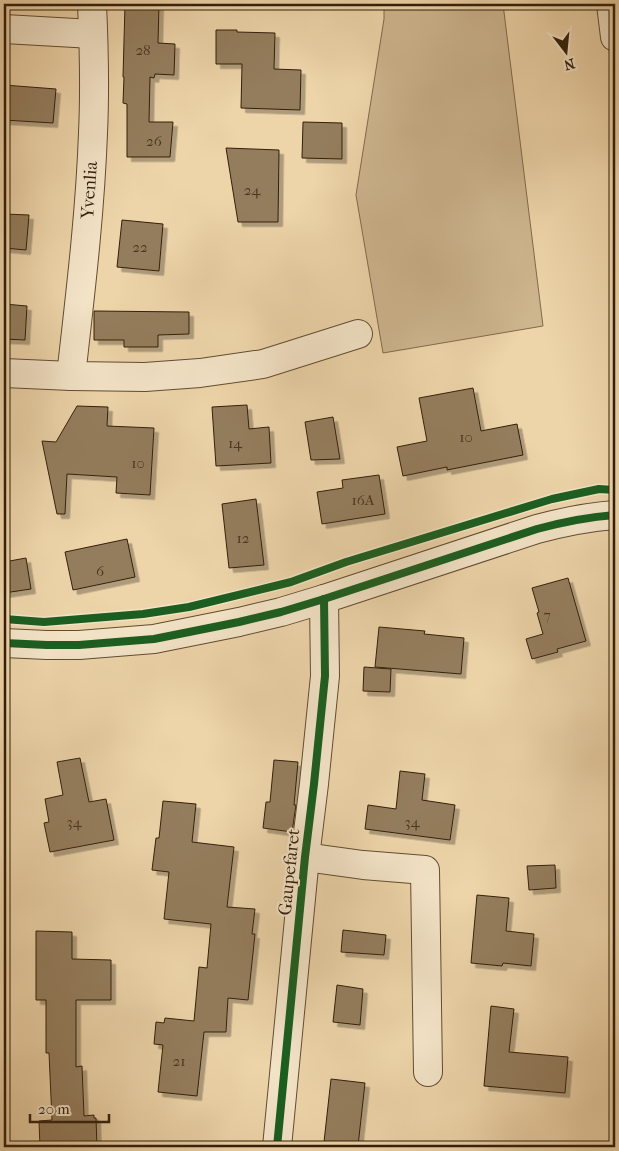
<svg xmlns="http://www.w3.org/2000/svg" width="619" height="1151" viewBox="0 0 619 1151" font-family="'IM FELL French Canon',serif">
	<defs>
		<filter id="shadow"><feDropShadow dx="4.5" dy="4.5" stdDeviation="0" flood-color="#0004"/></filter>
	</defs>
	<rect width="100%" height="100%" fill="#edd4a9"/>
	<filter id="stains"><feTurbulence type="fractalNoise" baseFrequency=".004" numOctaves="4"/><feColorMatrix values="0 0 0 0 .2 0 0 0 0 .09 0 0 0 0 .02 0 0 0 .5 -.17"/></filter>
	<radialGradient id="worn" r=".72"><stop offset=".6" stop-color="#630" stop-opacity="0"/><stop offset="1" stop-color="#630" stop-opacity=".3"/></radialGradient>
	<path fill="#cdb58e" stroke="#806a4c" d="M 384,4 L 503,4 L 543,326 L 383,353 L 356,195 L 384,19 Z"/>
	<g fill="#947d5d" stroke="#331f0b" filter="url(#shadow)">
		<path d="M 125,4 L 159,4 L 158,43 L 175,44 L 174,75 L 155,74 L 154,78 L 150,77 L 149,122 L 173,122 L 170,157 L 127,157 L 127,104 L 123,103 L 124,77 L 123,77 Z"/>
		<path d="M 216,30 L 237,30 L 237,32 L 275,33 L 274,69 L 301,70 L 300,110 L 241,108 L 242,64 L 216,64 Z"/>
		<path d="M 4,85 L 56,89 L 53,123 L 4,120 Z"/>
		<path d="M 303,122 L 342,123 L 342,159 L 302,158 Z"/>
		<path d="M 226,148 L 279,150 L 278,222 L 238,222 Z"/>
		<path d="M 4,214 L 29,215 L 26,250 L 4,248 Z"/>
		<path d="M 122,220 L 163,224 L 159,271 L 117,267 Z"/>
		<path d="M 4,304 L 27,306 L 25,340 L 4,339 Z"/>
		<path d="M 94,311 L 189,312 L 189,334 L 158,335 L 158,347 L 124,347 L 124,340 L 94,340 Z"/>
		<path d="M 473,388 L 481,431 L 517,424 L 523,455 L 447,470 L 447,467 L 403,476 L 397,447 L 427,441 L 419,398 Z"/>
		<path d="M 247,405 L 249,429 L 269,427 L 271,463 L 216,466 L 212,407 Z"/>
		<path d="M 77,406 L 108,407 L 107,426 L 154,428 L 150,495 L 116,493 L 117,477 L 67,474 L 65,514 L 57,514 L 42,441 L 56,442 Z"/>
		<path d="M 333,417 L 340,459 L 311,460 L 305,422 Z"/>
		<path d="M 379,475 L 385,514 L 322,524 L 317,492 L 343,488 L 342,480 Z"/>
		<path d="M 256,499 L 264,565 L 229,568 L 222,504 Z"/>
		<path d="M 127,539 L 135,577 L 73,590 L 65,552 Z"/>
		<path d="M 26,558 L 31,589 L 4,593 L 4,562 Z"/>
		<path d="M 568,578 L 586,641 L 557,649 L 558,652 L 532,659 L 526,639 L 543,634 L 537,613 L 539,612 L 532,588 Z"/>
		<path d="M 379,627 L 425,631 L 424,634 L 464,638 L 461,674 L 375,667 Z"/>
		<path d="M 364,667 L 391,669 L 390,692 L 363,691 Z"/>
		<path d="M 80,758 L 89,802 L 106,799 L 114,840 L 50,852 L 44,823 L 49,822 L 45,799 L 63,795 L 57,762 Z"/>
		<path d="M 274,760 L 298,762 L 294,805 L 296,805 L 292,832 L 263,828 L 266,802 L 270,802 Z"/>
		<path d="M 400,771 L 425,774 L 422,800 L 455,805 L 450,840 L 365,829 L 368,805 L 396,809 Z"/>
		<path d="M 163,801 L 196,804 L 192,842 L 234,847 L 227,907 L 255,909 L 252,934 L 255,934 L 248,1000 L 228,998 L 226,1032 L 204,1032 L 197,1096 L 158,1092 L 163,1045 L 154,1044 L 156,1022 L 164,1023 L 165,1018 L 194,1021 L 199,967 L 207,968 L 211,924 L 164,919 L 169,872 L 152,870 L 156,838 L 159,838 Z"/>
		<path d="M 555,865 L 556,888 L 529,890 L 527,866 Z"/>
		<path d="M 477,895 L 509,898 L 506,931 L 534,934 L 531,966 L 503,963 L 502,966 L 471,963 Z"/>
		<path d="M 343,930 L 386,935 L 384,955 L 341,952 Z"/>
		<path d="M 36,931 L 72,932 L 72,959 L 111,960 L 111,1000 L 76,1000 L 76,1067 L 82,1066 L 84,1116 L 94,1115 L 94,1118 L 96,1118 L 97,1147 L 40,1147 L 39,1121 L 52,1120 L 49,1053 L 46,1053 L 46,1000 L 36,1000 Z"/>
		<path d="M 337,985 L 363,989 L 360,1025 L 333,1022 Z"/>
		<path d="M 491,1006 L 514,1009 L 509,1052 L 568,1057 L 565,1093 L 484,1086 Z"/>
		<path d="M 331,1079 L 365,1083 L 358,1146 L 324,1142 Z"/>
	</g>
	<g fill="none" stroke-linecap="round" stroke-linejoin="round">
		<defs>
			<g id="minor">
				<path d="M 611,4 L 615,37"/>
				<path d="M 4,29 L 93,34"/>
				<path d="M 4,373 L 71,376 L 145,377 L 200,373 L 263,364 L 358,334"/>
				<path d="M 71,376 C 80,296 90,215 93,133 C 95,90 94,47 92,4"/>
				<path d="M 4,643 L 47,645 L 79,645 L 154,639 L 239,622 L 281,612 L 324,599 L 537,529 C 563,522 588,517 615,515"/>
				<path d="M 305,857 L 363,865 L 425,870 L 428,1072"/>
				<path d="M 277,1147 L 305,857 L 314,784 L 325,676 L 324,599"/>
			</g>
		</defs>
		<use href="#minor" stroke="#624c32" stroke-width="30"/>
		<use href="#minor" stroke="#f3e3c7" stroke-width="28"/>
		<defs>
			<g id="cycleway">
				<path d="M 4,619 L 44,622 L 143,614 L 189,607 L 291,582 L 346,562 L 552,499 L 599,489 L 615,490"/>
				<path d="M 4,643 L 47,645 L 79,645 L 154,639 L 239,622 L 281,612 L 324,599 L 537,529 C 563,522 588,517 615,515"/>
				<path d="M 277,1147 L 305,857 L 314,784 L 325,676 L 324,599"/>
			</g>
		</defs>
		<use href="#cycleway" stroke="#f3e3c7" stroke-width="11"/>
		<use href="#cycleway" stroke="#1b5e20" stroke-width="8"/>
	</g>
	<g text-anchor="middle" stroke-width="4" stroke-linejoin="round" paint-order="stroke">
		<g font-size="15" fill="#4b3620">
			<text x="143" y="55">28</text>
			<text x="154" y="146">26</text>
			<text x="252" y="195">24</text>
			<text x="140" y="252">22</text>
			<text x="466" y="442">10</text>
			<text x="235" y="448">14</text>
			<text x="138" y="468">10</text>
			<text x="363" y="505">16A</text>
			<text x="243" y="543">12</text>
			<text x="100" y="576">6</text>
			<text x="547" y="620">7</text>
			<text x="74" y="827">34</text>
			<text x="412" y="827">34</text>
			<text x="179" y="1066">21</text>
		</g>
		<g font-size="18" fill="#331f0b" stroke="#f3e3c7">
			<text transform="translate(89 190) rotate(-86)" y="6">Yvenlia</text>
			<text transform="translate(289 872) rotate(-84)" y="6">Gaupefaret</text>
		</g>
	</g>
	<rect width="619" height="1151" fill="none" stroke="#edd4a9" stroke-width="20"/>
	<rect x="5" y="5" width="609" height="1141" fill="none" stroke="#331f0b" stroke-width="2.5"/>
	<rect x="10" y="10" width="599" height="1131" fill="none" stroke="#331f0b"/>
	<g transform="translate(566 52) rotate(164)" stroke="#f3e3c7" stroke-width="4" paint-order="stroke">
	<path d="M0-4L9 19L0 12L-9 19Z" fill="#331f0b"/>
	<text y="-8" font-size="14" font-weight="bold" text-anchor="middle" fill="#331f0b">N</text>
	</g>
	<path d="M30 1114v8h79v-8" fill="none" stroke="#331f0b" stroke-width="2.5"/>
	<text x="38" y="1114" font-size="15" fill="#331f0b" stroke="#f3e3c7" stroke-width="4" paint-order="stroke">20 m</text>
	<rect width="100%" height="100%" filter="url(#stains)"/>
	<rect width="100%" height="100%" fill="url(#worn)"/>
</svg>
